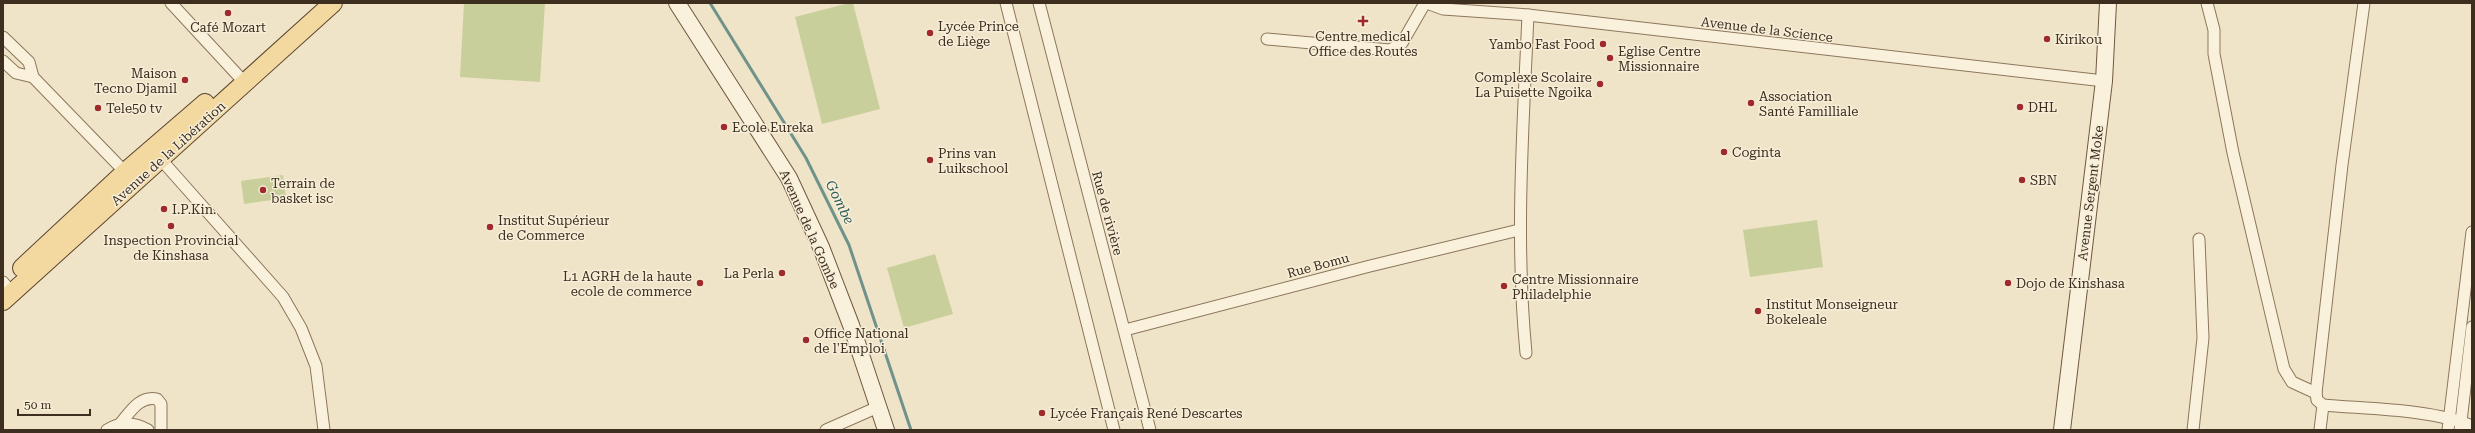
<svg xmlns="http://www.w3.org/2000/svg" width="2475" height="433" viewBox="0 0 2475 433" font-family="'Roboto Serif',serif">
	<rect width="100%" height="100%" fill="#f0e4c8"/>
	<g fill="#c9cf9b">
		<path d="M 464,3 L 545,3 L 540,82 L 460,77 Z"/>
		<path d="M 849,3 L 853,3 L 880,109 L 822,124 L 795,17 Z"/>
		<path d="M 283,175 L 286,198 L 244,204 L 241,181 Z"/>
		<path d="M 1817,220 L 1823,267 L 1750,277 L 1743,230 Z"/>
		<path d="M 935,254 L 953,314 L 904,328 L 887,268 Z"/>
	</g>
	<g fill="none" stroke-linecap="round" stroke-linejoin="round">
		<path stroke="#6f938a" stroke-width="3" d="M 710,3 L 806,158 L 849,245 L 911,430"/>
		<defs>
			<g id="street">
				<path d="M 171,3 L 245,83"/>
				<path d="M 1006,3 L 1114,430"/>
				<path d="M 1039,3 L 1150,430"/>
				<path d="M 1427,3 L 1443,9 L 1528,15 L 2104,81"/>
				<path d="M 2207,3 L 2214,30 L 2214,54 L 2233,153 L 2284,369 L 2292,382 L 2316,393"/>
				<path d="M 2364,3 L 2342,165 L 2316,393 L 2317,400 L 2323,405 C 2366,409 2433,409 2472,426"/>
				<path d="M 3,37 L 29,62 L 33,77 L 125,172"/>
				<path d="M 1267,39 L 1390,50 L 1402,43 L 1425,3"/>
				<path d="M 3,61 L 16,73 L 33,77"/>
				<path d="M 157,155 L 283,297 L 301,328 L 316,366 L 324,430"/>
				<path d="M 3,282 L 12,293"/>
				<path d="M 1125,330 L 1370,266 L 1519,230"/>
				<path d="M 1526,353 C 1515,240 1523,128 1528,15"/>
				<path d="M 120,424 C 130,412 140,395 157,399 L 161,404 L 161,430"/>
				<path d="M 107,430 C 121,421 134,422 148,430"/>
				<path d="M 826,430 L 878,407"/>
				<path d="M 2193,430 L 2203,338 L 2199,239"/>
				<path d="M 2320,430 L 2323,405"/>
				<path d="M 2448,430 L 2472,232"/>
				<path d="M 2460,430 L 2472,327"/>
			</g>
			<g id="secondary">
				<path d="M 677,3 L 789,178 L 821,247 L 851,325 L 886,430"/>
				<path d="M 2062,430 L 2104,81 L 2108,3"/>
			</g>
			<g id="primary">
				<path d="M 22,268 L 125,172 L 205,103"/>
				<path d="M 3,301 L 333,3"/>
			</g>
		</defs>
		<use href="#street" stroke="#8d765c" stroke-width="13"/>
		<use href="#secondary" stroke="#6f573f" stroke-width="18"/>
		<use href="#primary" stroke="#5b4430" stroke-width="20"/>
		<use href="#street" stroke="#faf1dc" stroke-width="11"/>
		<use href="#secondary" stroke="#faf1dc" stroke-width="16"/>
		<use href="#primary" stroke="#f3d9a0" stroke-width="18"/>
	</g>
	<g fill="#9e2a2b" stroke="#f7eed8" stroke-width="1.5">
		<circle cx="228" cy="13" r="4"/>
		<path d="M1361 15h4v4h4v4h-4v4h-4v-4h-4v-4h4z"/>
		<circle cx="930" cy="33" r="4"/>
		<circle cx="2047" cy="39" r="4"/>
		<circle cx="1603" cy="44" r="4"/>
		<circle cx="1610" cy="58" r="4"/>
		<circle cx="185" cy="80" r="4"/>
		<circle cx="1600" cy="84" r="4"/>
		<circle cx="1751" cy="103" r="4"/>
		<circle cx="2020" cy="107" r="4"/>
		<circle cx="98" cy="108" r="4"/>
		<circle cx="724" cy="127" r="4"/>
		<circle cx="1724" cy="152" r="4"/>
		<circle cx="930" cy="160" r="4"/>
		<circle cx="2022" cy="180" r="4"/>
		<circle cx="263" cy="190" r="4"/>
		<circle cx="164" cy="209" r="4"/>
		<circle cx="171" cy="226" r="4"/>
		<circle cx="490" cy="227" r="4"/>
		<circle cx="782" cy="273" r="4"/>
		<circle cx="700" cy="283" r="4"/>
		<circle cx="2008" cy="283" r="4"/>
		<circle cx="1504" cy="286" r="4"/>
		<circle cx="1758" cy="311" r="4"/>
		<circle cx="806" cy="340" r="4"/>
		<circle cx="1042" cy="413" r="4"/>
	</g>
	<g text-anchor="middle" stroke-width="3" stroke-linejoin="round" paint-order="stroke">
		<g font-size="13" fill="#3d2e20" stroke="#f7eed8" text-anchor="start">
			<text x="938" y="31">Lycée Prince<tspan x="938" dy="15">de Liège</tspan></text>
			<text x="228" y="32" text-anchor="middle">Café Mozart</text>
			<text x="1363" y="41" text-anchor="middle">Centre medical<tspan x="1363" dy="15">Office des Routes</tspan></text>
			<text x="2055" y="44">Kirikou</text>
			<text x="1595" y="49" text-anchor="end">Yambo Fast Food</text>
			<text x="1618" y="56">Eglise Centre<tspan x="1618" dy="15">Missionnaire</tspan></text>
			<text x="177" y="78" text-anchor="end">Maison<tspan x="177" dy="15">Tecno Djamil</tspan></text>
			<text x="1592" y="82" text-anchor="end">Complexe Scolaire<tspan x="1592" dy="15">La Puisette Ngoika</tspan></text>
			<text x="1759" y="101">Association<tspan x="1759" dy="15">Santé Familliale</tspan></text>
			<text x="2028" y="112">DHL</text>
			<text x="106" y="113">Tele50 tv</text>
			<text x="732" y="132">Ecole Eureka</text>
			<text x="1732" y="157">Coginta</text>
			<text x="938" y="158">Prins van<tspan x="938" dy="15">Luikschool</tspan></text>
			<text x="2030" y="185">SBN</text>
			<text x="271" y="188">Terrain de<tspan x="271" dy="15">basket isc</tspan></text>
			<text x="172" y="214">I.P.Kin.</text>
			<text x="498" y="225">Institut Supérieur<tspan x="498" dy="15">de Commerce</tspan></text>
			<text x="171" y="245" text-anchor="middle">Inspection Provincial<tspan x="171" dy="15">de Kinshasa</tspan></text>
			<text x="774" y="278" text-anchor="end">La Perla</text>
			<text x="692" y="281" text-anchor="end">L1 AGRH de la haute<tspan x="692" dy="15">ecole de commerce</tspan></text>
			<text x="1512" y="284">Centre Missionnaire<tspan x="1512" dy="15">Philadelphie</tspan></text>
			<text x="2016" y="288">Dojo de Kinshasa</text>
			<text x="1766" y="309">Institut Monseigneur<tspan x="1766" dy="15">Bokeleale</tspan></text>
			<text x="814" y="338">Office National<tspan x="814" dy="15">de l'Emploi</tspan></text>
			<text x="1050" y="418">Lycée Français René Descartes</text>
		</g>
		<g font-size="13" fill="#3d2e20" stroke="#f7eed8">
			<text transform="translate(1767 29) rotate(7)" y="5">Avenue de la Science</text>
			<text transform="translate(168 153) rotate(-42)" y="5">Avenue de la Libération</text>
			<text transform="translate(2090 193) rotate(-83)" y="5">Avenue Sergent Moke</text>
			<text transform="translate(1108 213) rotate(75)" y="5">Rue de rivière</text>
			<text transform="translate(810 229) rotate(66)" y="5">Avenue de la Gombe</text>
			<text transform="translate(1318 265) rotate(-15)" y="5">Rue Bomu</text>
		</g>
		<g font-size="14" font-style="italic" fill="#2f5d5a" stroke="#f7eed8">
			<text transform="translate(840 202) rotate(64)" y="5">Gombe</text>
		</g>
	</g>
	<rect width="2475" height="433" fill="none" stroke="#3d2e20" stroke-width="8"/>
	<path d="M18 409v6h72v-6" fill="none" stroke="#3d2e20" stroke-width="2"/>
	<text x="24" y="409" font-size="12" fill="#3d2e20" stroke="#f7eed8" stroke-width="3" paint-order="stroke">50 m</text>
</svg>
